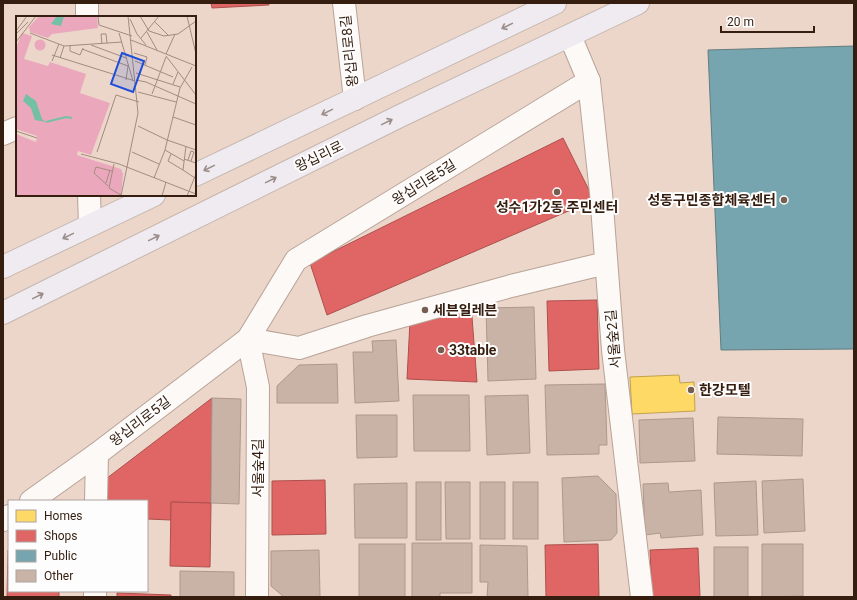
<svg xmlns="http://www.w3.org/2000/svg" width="857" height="600" viewBox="0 0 857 600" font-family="Roboto,'Noto Sans KR',sans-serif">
	<rect width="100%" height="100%" fill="#ecd6ca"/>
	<path fill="#ffd966" stroke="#c2a14c" d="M 679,375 L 680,383 L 694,382 L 695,411 L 632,414 L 630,377 Z"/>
	<g fill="#e06666" stroke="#ad504c">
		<path d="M 211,3 L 269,3 L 269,5 L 212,8 Z"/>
		<path d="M 563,138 L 594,200 L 327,315 L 310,263 Z"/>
		<path d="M 597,300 L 599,369 L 549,371 L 547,301 Z"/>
		<path d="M 471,304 L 477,382 L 407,379 L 410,321 Z"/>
		<path d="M 212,398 L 211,503 L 171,502 L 171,520 L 147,519 L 147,501 L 98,501 L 98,485 Z"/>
		<path d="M 325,480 L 326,534 L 272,535 L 272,481 Z"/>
		<path d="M 171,502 L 211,503 L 210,567 L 170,566 Z"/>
		<path d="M 598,544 L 599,597 L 546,597 L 545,545 Z"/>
		<path d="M 698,548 L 700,597 L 652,597 L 650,550 Z"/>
		<path d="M 8,550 L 9,550 L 9,591 L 59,591 L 59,597 L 7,597 Z"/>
		<path d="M 117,593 L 171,595 L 171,597 L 117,597 Z"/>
	</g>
	<path fill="#76a5af" stroke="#627c7f" d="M 854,46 L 854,349 L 721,350 L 708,50 Z"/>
	<g fill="#c9b3a7" stroke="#ad988c">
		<path d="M 534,307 L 536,379 L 488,381 L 486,308 Z"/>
		<path d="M 396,340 L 399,401 L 355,403 L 353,352 L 373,352 L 372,341 Z"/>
		<path d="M 337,364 L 338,403 L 277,403 L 277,386 L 299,365 Z"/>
		<path d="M 605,384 L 607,445 L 599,445 L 599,454 L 547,455 L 545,385 Z"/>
		<path d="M 413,395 L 469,395 L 470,451 L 414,451 Z"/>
		<path d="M 528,395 L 530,453 L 487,455 L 485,396 Z"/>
		<path d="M 212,398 L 241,399 L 239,504 L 211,503 Z"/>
		<path d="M 356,415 L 397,415 L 397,457 L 357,458 Z"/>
		<path d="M 718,417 L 803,419 L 802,456 L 717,454 Z"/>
		<path d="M 693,418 L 695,461 L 640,463 L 639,420 Z"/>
		<path d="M 598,476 L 616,494 L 617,533 L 611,540 L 564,542 L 562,478 Z"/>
		<path d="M 803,479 L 805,531 L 764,533 L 762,481 Z"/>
		<path d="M 756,481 L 758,535 L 716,536 L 714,483 Z"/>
		<rect x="416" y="482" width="25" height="58"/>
		<path d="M 445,482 L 470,482 L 470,539 L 446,539 Z"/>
		<rect x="480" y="482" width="25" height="57"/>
		<rect x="513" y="482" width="25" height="57"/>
		<path d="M 407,483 L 407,538 L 355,538 L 354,484 Z"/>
		<path d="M 668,483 L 669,492 L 701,490 L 703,535 L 661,538 L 660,533 L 645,535 L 643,484 Z"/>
		<path d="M 412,543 L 472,543 L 472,593 L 440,593 L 440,597 L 412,597 Z"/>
		<rect x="359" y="544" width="46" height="53"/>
		<path d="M 762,544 L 803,544 L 803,596 L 762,597 Z"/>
		<path d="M 480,545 L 527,546 L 528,597 L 487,597 L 488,582 L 480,582 Z"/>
		<rect x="714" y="547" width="34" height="50"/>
		<path d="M 319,550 L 320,597 L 284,597 L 271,586 L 271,551 Z"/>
		<path d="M 180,571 L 234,572 L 234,597 L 180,597 Z"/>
	</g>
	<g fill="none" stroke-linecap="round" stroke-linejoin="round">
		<defs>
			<g id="minor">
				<path d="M 344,3 L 355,99"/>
				<path d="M 87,17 L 87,3"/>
				<path d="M 570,36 L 589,81 L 601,193 L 613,350 L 642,597"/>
				<path d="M 3,134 L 17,128"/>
				<path d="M 89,195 L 90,225"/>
				<path d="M 31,501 L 97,454 L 248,339 L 296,260 L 589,81"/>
				<path d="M 96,501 L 97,454"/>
				<path d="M 3,520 L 9,516"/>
				<path d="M 95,597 L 95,591"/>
				<path d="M 257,597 L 258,387 L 248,339 L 299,348 L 367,326 L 511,286 L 606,263"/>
			</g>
			<g id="major">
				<path d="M 195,175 L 555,3"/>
				<path d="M 3,267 L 154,195"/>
				<path d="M 3,313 L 400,116 L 638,3"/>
			</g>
		</defs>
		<use href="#minor" stroke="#b8a397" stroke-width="24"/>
		<use href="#major" stroke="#c4b7af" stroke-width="24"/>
		<use href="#minor" stroke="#fcf9f7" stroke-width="22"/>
		<use href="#major" stroke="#f0ebf1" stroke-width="22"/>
	</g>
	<defs><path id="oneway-shaft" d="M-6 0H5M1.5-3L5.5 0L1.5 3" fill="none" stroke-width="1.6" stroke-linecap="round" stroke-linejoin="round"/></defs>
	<g stroke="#9c8f8b">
		<use href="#oneway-shaft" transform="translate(507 26) rotate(154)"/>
		<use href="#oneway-shaft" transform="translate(327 112) rotate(154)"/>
		<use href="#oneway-shaft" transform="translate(387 122) rotate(-26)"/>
		<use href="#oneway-shaft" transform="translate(209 168) rotate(154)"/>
		<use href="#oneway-shaft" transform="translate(271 180) rotate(-26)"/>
		<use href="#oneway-shaft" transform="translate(68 236) rotate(154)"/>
		<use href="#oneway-shaft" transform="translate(154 238) rotate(-26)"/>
		<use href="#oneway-shaft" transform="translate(38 296) rotate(-26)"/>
	</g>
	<g fill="#755e50" stroke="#fdfdfd" stroke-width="1.5">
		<circle cx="557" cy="192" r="4"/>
		<circle cx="784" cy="200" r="4"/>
		<circle cx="425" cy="310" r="4"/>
		<circle cx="441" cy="350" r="4"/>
		<circle cx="691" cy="390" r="4"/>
	</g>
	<g text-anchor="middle" stroke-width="4" stroke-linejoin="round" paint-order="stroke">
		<g font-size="14" fill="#351e0f" stroke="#fdfdfd">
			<text transform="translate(349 51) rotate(-96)" y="5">왕십리로8길</text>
			<text transform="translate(319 156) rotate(-26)" y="5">왕십리로</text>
			<text transform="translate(424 182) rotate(-32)" y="5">왕십리로5길</text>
			<text transform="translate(613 339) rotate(-95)" y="5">서울숲2길</text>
			<text transform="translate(140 421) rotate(-37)" y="5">왕십리로5길</text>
			<text transform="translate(258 468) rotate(-90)" y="5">서울숲4길</text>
		</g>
		<g font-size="14" font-weight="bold" fill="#351e0f" stroke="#fdfdfd" text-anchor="start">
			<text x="776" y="205" text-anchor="end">성동구민종합체육센터</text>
			<text x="557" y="212" text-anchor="middle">성수1가2동 주민센터</text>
			<text x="433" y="315">세븐일레븐</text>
			<text x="449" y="355">33table</text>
			<text x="699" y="395">한강모텔</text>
		</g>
	</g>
	<g transform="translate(16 16)">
		<rect width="180" height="180" fill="#ecd6ca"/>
		<path d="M 23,0 L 81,0 L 82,12 L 36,18 L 32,22 L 14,16 L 13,11 ZM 6,17 L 16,20 L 8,43 L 32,50 L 34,46 L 70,58 L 64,77 L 94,87 L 75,139 L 62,135 L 61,139 L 105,153 L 107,158 L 105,180 L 0,180 L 0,118 L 20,126 L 21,120 L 0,113 L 0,32 ZM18.5 29a5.5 5.5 0 1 1 11 0a5.5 5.5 0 1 1-11 0Z" fill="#eba8bd"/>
		<path d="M 41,0 L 48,0 L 45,10 L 35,8 ZM 10,78 L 20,85 L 26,103 L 30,106 L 19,104 L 15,92 L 7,85 Z" fill="#74c0a7"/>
		<path fill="none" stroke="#74c0a7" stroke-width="2" d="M 30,106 L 50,101 L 56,102"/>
		<path fill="none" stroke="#a38c7f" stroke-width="1" d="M 82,0 L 83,9 L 116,20M 124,0 L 133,15 L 148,20 L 162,18 L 180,5M 171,0 L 180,38M 114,3 L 121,18 L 130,29M 139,6 L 153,20M 0,15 L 11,0M 131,16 L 141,34M 14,17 L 48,30 L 106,26M 103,17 L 117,65M 0,18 L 12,6M 125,22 L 143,0M 115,24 L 180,50M 0,26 L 20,0M 86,28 L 85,18 L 90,18 L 91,27M 75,29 L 110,42M 54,30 L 54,35 L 64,39 L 67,32M 66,33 L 112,50 L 110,64M 118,37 L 131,41 L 129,49M 150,38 L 159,18M 36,39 L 119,65M 150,40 L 180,79M 44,42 L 48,30M 36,45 L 43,28M 119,45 L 157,61M 120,57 L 164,71M 120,64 L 130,66 L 180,88M 157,68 L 162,56M 122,76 L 160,86M 136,78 L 150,41M 157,101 L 180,109M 122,110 L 151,124 L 180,134M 0,115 L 21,122M 170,130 L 167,154 L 179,162M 149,134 L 168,145M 81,136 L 100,79 L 123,86M 116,136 L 143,148M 65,138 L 103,148 L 180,178M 155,138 L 152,145 L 167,154M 168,143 L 180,147M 172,144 L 175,135 L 178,136 L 175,145M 98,148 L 93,172 L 105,179M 138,162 L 149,134 L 164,72 L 176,51M 90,167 L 94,154M 92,170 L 78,157 L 80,151 L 96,155M 105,180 L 122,97 L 112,0M 146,180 L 150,166M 171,180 L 180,158"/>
		<path fill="#1d4ed8" fill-opacity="0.15" stroke="#1d4ed8" stroke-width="2" d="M 106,37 L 128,45 L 117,76 L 95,68 Z"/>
		<rect width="180" height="180" fill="none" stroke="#351e0f" stroke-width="2"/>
	</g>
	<rect width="857" height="600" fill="none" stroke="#351e0f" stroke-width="8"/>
	<rect x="8" y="500" width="140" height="92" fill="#fdfdfd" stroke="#ada49e"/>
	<rect x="16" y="510" width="20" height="12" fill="#ffd966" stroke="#ada49e"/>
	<text x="44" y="520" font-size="12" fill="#351e0f">Homes</text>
	<rect x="16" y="530" width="20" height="12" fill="#e06666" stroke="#ada49e"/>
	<text x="44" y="540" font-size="12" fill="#351e0f">Shops</text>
	<rect x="16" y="550" width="20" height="12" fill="#76a5af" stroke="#ada49e"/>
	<text x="44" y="560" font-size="12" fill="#351e0f">Public</text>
	<rect x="16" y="570" width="20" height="12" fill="#c9b3a7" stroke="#ada49e"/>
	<text x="44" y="580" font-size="12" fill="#351e0f">Other</text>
	<path d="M721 26v6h93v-6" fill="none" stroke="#351e0f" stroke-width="2"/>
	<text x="727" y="26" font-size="12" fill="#351e0f" stroke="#fdfdfd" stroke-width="3" paint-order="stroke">20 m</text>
</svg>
